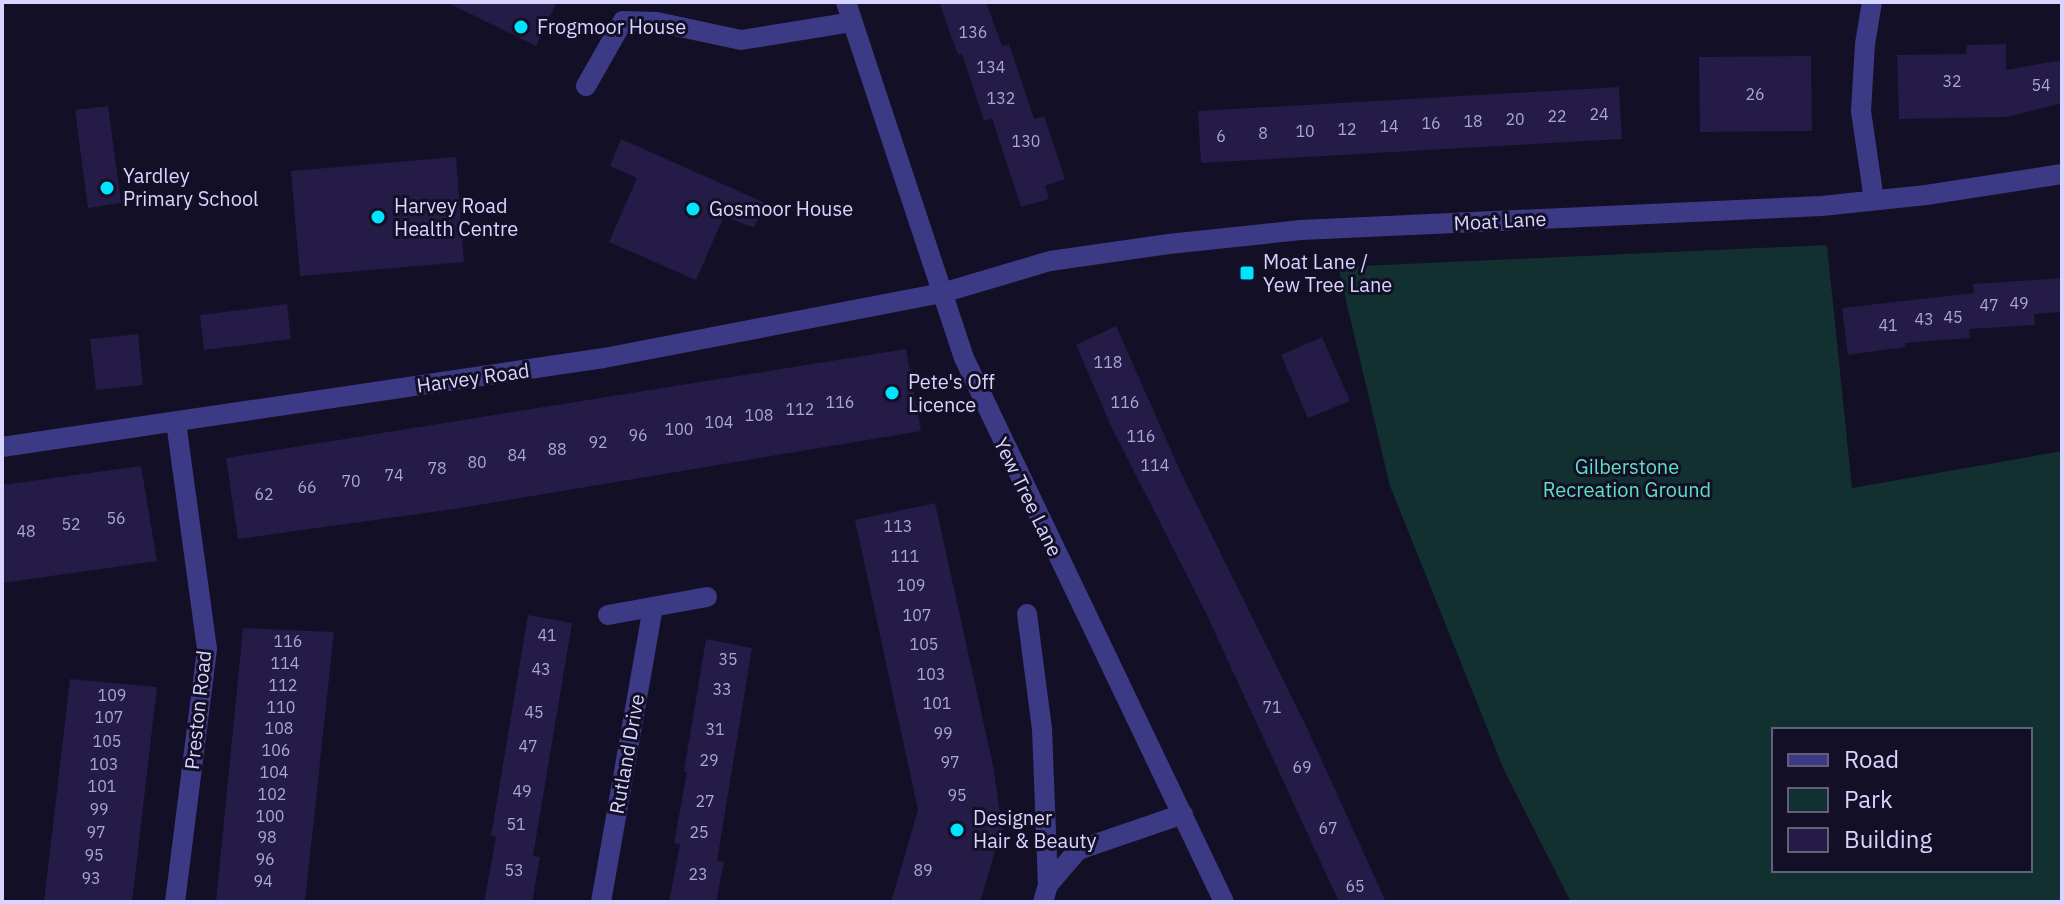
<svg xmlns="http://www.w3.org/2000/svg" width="2064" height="904" viewBox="0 0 2064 904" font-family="'IBM Plex Sans',sans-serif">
	<rect width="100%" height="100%" fill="#130f26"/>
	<path fill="#12302f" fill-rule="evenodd" d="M 1827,245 L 1852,488 L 2062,451 L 2062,902 L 1571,902 L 1504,770 L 1390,486 L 1338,267 ZM 1774,730 L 2030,730 L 2030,870 L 1774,870 Z"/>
	<g fill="#241b47">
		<path d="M 446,2 L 557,2 L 536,46 Z"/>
		<path d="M 939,2 L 986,2 L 1002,46 L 1009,44 L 1034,119 L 1044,116 L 1065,179 L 1045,186 L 1049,199 L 1021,207 L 992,118 L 984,121 L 962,54 L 958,55 Z"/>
		<path d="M 2006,44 L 2006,70 L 2062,60 L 2062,103 L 2007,117 L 1899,119 L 1897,55 L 1966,54 L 1967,45 Z"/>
		<path d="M 1811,56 L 1812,131 L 1700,132 L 1699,57 Z"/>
		<path d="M 1619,87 L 1622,139 L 1201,163 L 1198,111 Z"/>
		<path d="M 108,106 L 121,203 L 88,208 L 75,110 Z"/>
		<path d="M 621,139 L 765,203 L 754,228 L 724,216 L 696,280 L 609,242 L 637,178 L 610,166 Z"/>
		<path d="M 456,157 L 464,262 L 300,276 L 291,171 Z"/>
		<path d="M 2062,278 L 2062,312 L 2034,314 L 2035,325 L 1969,329 L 1970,338 L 1905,343 L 1906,347 L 1848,355 L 1842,308 L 1974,293 L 1973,284 Z"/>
		<path d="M 287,304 L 291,339 L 204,350 L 200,315 Z"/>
		<path d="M 1116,326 L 1182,475 L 1308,730 L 1386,902 L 1339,902 L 1205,611 L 1111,426 L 1076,345 Z"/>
		<path d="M 138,334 L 143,385 L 96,390 L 90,339 Z"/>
		<path d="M 1322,337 L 1350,401 L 1308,418 L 1281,355 Z"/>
		<path d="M 906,349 L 921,431 L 454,509 L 238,539 L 226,458 Z"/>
		<path d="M 141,466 L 157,561 L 2,583 L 2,485 Z"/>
		<path d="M 935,503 L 994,770 L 1002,829 L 980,902 L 891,902 L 918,810 L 855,520 Z"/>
		<path d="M 528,615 L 572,623 L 533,856 L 540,857 L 532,902 L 484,902 L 496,837 L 491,836 Z"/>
		<path d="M 243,628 L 334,632 L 305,902 L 216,902 Z"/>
		<path d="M 706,639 L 752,648 L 717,861 L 724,862 L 716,902 L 669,902 L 680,844 L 674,843 L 687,772 L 684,771 Z"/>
		<path d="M 70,679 L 157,687 L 132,902 L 44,902 Z"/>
	</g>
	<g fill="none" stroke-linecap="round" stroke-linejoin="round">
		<g stroke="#3d3a85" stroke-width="20">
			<path d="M 846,2 L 964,358 L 1224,902"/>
			<path d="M 1872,2 L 1865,44 L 1861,111 L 1874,200"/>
			<path d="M 586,86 L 623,21 L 657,22 L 741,40 L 852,22"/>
			<path d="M 2,447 L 604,358 L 942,293 L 1050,261 L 1169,244 L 1301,230 L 1822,206 L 1926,195 L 2062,174"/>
			<path d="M 1027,614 L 1042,729 L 1048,885"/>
			<path d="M 608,615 L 707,597"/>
			<path d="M 175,902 L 207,649 L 176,422"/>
			<path d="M 601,902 L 653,607"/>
			<path d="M 1043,902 L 1048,885 L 1078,850 L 1183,814"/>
		</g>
	</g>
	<g fill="#00e5ff" stroke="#130f26" stroke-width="3">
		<circle cx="521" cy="27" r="8"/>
		<circle cx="107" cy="188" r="8"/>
		<circle cx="693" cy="209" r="8"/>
		<circle cx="378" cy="217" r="8"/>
		<rect x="1239" y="265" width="16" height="16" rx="4"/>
		<circle cx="892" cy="393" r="8"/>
		<circle cx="957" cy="830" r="8"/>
	</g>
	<g text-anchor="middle" stroke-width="6" stroke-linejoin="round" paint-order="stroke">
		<g font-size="16" fill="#aca6d1">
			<text x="973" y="38">136</text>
			<text x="991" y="73">134</text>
			<text x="1952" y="87">32</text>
			<text x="2041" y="91">54</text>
			<text x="1755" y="100">26</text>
			<text x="1001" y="104">132</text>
			<text x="1599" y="120">24</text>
			<text x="1557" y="122">22</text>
			<text x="1515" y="125">20</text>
			<text x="1473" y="127">18</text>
			<text x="1431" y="129">16</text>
			<text x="1389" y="132">14</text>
			<text x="1347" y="135">12</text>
			<text x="1305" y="137">10</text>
			<text x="1263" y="139">8</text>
			<text x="1221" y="142">6</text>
			<text x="1026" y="147">130</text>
			<text x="2019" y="309">49</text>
			<text x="1989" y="311">47</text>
			<text x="1953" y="323">45</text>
			<text x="1924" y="325">43</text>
			<text x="1888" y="331">41</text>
			<text x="1108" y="368">118</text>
			<text x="840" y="408">116</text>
			<text x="1125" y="408">116</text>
			<text x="800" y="415">112</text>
			<text x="759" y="421">108</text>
			<text x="719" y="428">104</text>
			<text x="679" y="435">100</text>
			<text x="638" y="441">96</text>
			<text x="1141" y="442">116</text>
			<text x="598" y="448">92</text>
			<text x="557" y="455">88</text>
			<text x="517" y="461">84</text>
			<text x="477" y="468">80</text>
			<text x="1155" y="471">114</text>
			<text x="437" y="474">78</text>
			<text x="394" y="481">74</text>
			<text x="351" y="487">70</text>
			<text x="307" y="493">66</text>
			<text x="264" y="500">62</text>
			<text x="116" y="524">56</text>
			<text x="71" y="530">52</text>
			<text x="898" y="532">113</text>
			<text x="26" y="537">48</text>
			<text x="905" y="562">111</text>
			<text x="911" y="591">109</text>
			<text x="917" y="621">107</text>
			<text x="547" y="641">41</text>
			<text x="288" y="647">116</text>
			<text x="924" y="650">105</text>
			<text x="728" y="665">35</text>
			<text x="285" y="669">114</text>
			<text x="541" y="675">43</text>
			<text x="931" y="680">103</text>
			<text x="283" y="691">112</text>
			<text x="722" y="695">33</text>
			<text x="112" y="701">109</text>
			<text x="937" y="709">101</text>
			<text x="281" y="713">110</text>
			<text x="1272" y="713">71</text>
			<text x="534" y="718">45</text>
			<text x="109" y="723">107</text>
			<text x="279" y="734">108</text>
			<text x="715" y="735">31</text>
			<text x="943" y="739">99</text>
			<text x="107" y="747">105</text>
			<text x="528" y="752">47</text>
			<text x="276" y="756">106</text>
			<text x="709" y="766">29</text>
			<text x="950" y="768">97</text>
			<text x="104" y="770">103</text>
			<text x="1302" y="773">69</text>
			<text x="274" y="778">104</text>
			<text x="102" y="792">101</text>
			<text x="522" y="797">49</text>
			<text x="272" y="800">102</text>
			<text x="957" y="801">95</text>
			<text x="705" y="807">27</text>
			<text x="99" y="815">99</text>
			<text x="270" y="822">100</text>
			<text x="516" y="830">51</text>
			<text x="1328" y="834">67</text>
			<text x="96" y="838">97</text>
			<text x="699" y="838">25</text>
			<text x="267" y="843">98</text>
			<text x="94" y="861">95</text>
			<text x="265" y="865">96</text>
			<text x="514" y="876">53</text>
			<text x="923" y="876">89</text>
			<text x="698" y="880">23</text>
			<text x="91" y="884">93</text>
			<text x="263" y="887">94</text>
			<text x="1355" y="892">65</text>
		</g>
		<g font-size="20" fill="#d9d4ff" stroke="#130f26" text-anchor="start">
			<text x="537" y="34">Frogmoor House</text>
			<text x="123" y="183">Yardley<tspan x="123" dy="23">Primary School</tspan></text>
			<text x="394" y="213">Harvey Road<tspan x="394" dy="23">Health Centre</tspan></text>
			<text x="709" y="216">Gosmoor House</text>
			<text x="1263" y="269">Moat Lane /<tspan x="1263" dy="23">Yew Tree Lane</tspan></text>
			<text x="908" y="389">Pete's Off<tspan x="908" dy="23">Licence</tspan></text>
			<text x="973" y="825">Designer<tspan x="973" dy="23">Hair &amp; Beauty</tspan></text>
		</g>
		<g font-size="20" fill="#d9d4ff" stroke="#130f26">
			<text transform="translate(1500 221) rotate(-3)" y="7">Moat Lane</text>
			<text transform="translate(473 378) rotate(-8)" y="7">Harvey Road</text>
			<text transform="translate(1028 497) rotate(64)" y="7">Yew Tree Lane</text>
			<text transform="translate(198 710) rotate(-84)" y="7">Preston Road</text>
			<text transform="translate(627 754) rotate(-80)" y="7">Rutland Drive</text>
		</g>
		<g font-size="20" fill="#5fe0c0" stroke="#130f26">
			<text x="1627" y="474">Gilberstone<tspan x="1627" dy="23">Recreation Ground</tspan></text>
		</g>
	</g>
	<rect width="2064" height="904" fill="none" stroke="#d9d4ff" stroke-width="8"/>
	<rect x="1772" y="728" width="260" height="144" fill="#130f26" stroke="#625e7d" stroke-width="2"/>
	<rect x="1788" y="754" width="40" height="12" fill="#3d3a85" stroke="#625e7d" stroke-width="2"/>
	<text x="1844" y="768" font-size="24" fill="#d9d4ff">Road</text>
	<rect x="1788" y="788" width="40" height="24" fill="#12302f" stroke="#625e7d" stroke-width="2"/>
	<text x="1844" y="808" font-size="24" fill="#d9d4ff">Park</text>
	<rect x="1788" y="828" width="40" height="24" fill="#241b47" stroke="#625e7d" stroke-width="2"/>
	<text x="1844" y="848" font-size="24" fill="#d9d4ff">Building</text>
</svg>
